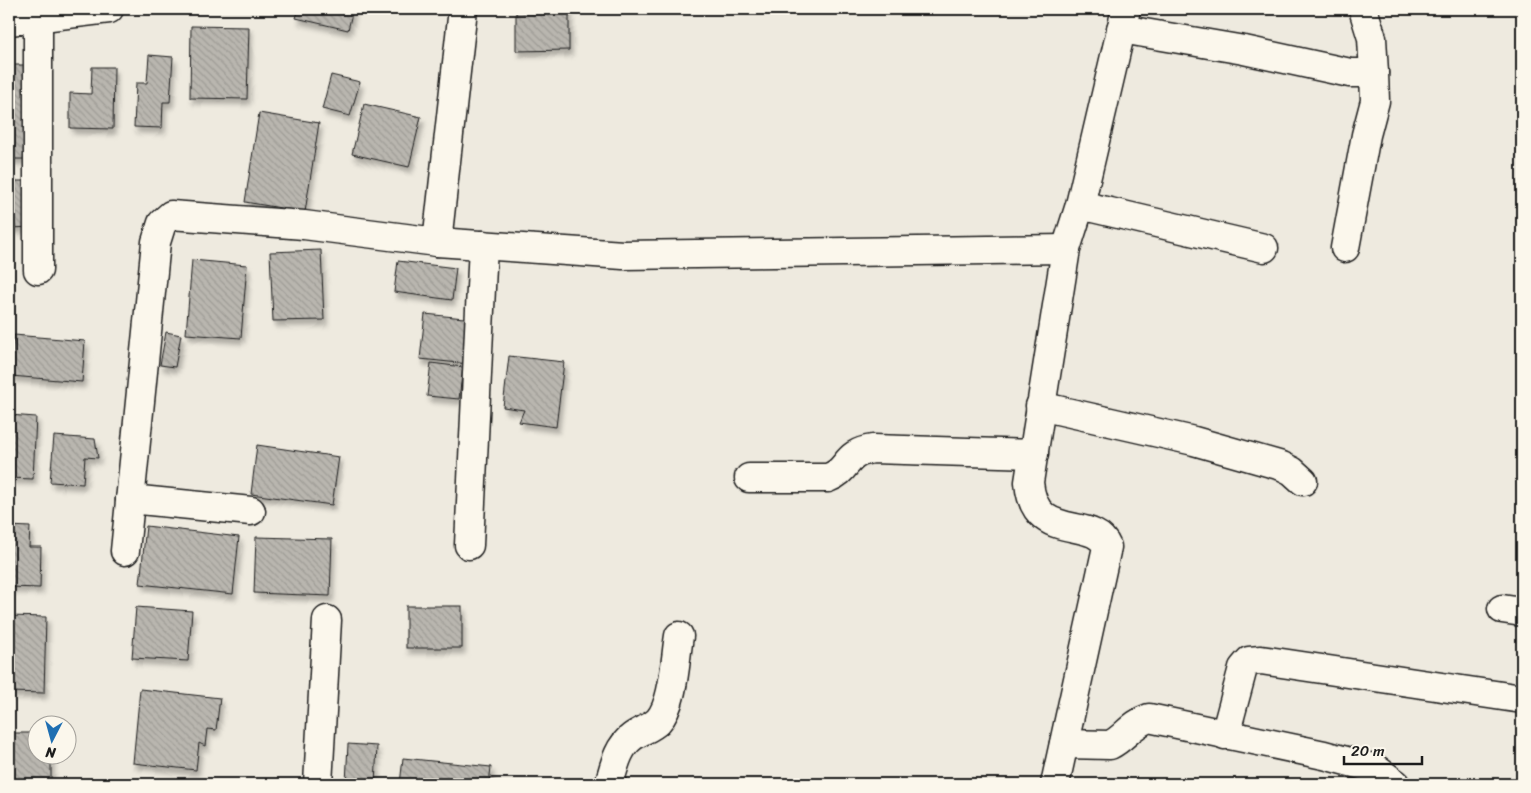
<svg xmlns="http://www.w3.org/2000/svg" width="1531" height="793" viewBox="0 0 1531 793" font-family="Sriracha,sans-serif">
	<defs>
		<pattern id="building-back-hatch" width="6" height="6" patternUnits="userSpaceOnUse" patternTransform="scale(1.25)"><rect width="6" height="6" fill="#b9b6af"/><path d="M-1 5l2 2M0 0l6 6M5-1l2 2" fill="none" stroke="#9e9c96"/></pattern>
		<filter id="shadow"><feDropShadow dx="3" dy="5.5" stdDeviation="2.5" flood-color="#0004"/></filter>
	</defs>
	<rect width="100%" height="100%" fill="#eeeadf"/>
	<filter id="ink" filterUnits="userSpaceOnUse"><feTurbulence type="fractalNoise" baseFrequency=".02" numOctaves="2"/><feDisplacementMap in="SourceGraphic" scale="10" xChannelSelector="R" yChannelSelector="G"/><feConvolveMatrix kernelMatrix="1 2 1 2 8 2 1 2 1" color-interpolation-filters="sRGB"/></filter>
	<g filter="url(#ink)">
		<g fill="url(#building-back-hatch)" stroke="#1c1c1c" filter="url(#shadow)">
			<path d="M 299,9 L 353,9 L 348,30 L 296,18 Z"/>
			<path d="M 516,9 L 569,9 L 569,50 L 516,51 Z"/>
			<path d="M 191,26 L 249,27 L 247,99 L 190,98 Z"/>
			<path d="M 149,55 L 173,57 L 170,102 L 163,102 L 162,128 L 134,127 L 136,83 L 147,83 Z"/>
			<path d="M 9,65 L 26,65 L 25,159 L 9,159 Z"/>
			<path d="M 92,67 L 114,67 L 113,129 L 70,128 L 70,93 L 91,94 Z"/>
			<path d="M 331,75 L 360,82 L 350,116 L 322,109 Z"/>
			<path d="M 364,104 L 421,117 L 409,167 L 352,154 Z"/>
			<path d="M 259,113 L 319,123 L 305,212 L 245,202 Z"/>
			<path d="M 9,181 L 31,181 L 33,227 L 9,228 Z"/>
			<path d="M 321,250 L 324,320 L 273,321 L 270,252 Z"/>
			<path d="M 192,260 L 247,265 L 241,338 L 186,334 Z"/>
			<path d="M 398,261 L 456,268 L 452,300 L 394,292 Z"/>
			<path d="M 425,314 L 474,319 L 469,364 L 420,359 Z"/>
			<path d="M 166,332 L 181,335 L 175,367 L 160,365 Z"/>
			<path d="M 14,335 L 85,341 L 82,382 L 11,376 Z"/>
			<path d="M 509,356 L 564,362 L 556,427 L 519,422 L 524,410 L 503,407 Z"/>
			<path d="M 431,363 L 463,367 L 459,399 L 427,396 Z"/>
			<path d="M 9,415 L 36,417 L 33,479 L 9,478 Z"/>
			<path d="M 54,436 L 95,439 L 98,458 L 85,457 L 83,484 L 50,482 Z"/>
			<path d="M 257,445 L 339,457 L 332,505 L 251,494 Z"/>
			<path d="M 9,526 L 30,527 L 29,547 L 41,547 L 40,588 L 9,587 Z"/>
			<path d="M 146,526 L 239,537 L 233,594 L 140,584 Z"/>
			<path d="M 256,537 L 332,539 L 330,596 L 254,593 Z"/>
			<rect x="406" y="606" width="56" height="42"/>
			<path d="M 136,607 L 192,611 L 188,661 L 132,658 Z"/>
			<path d="M 9,616 L 46,617 L 44,693 L 9,692 Z"/>
			<path d="M 140,689 L 220,698 L 216,730 L 207,729 L 205,746 L 199,743 L 196,770 L 133,763 Z"/>
			<path d="M 9,733 L 38,733 L 38,756 L 51,756 L 51,784 L 9,784 Z"/>
			<path d="M 348,744 L 377,746 L 375,784 L 346,783 Z"/>
			<path d="M 403,758 L 491,767 L 489,784 L 400,784 Z"/>
		</g>
		<g fill="none" stroke-linecap="round" stroke-linejoin="round">
			<defs>
				<g id="minor">
					<path d="M 9,21 L 109,9"/>
					<path d="M 1121,29 L 1244,50 L 1350,73 L 1374,73 L 1372,38 L 1363,9"/>
					<path d="M 1080,205 L 1264,248"/>
					<path d="M 437,242 L 463,9"/>
					<path d="M 1345,248 L 1366,135 L 1375,101 L 1374,73"/>
					<path d="M 38,270 L 38,19"/>
					<path d="M 1040,406 L 1194,441 L 1282,466 L 1292,471 L 1303,481"/>
					<path d="M 749,478 L 828,478 C 850,470 843,453 873,449 L 1034,454"/>
					<path d="M 130,499 L 251,511"/>
					<path d="M 469,545 L 483,245"/>
					<path d="M 125,551 L 156,242 L 162,223 L 171,215 L 304,225 L 437,242 L 623,255 L 1066,249"/>
					<path d="M 1502,609 L 1522,612"/>
					<path d="M 1225,735 L 1243,668 L 1249,661 L 1261,660 L 1522,699"/>
					<path d="M 1064,744 L 1110,745 C 1125,738 1131,724 1149,718 L 1324,755 L 1376,769 L 1396,784"/>
					<path d="M 318,784 L 327,620"/>
					<path d="M 609,784 C 614,768 617,748 632,737 C 640,731 651,728 658,721 C 674,704 675,659 679,636"/>
					<path d="M 1055,784 L 1107,547 C 1094,514 1034,545 1029,482 L 1066,249 L 1080,205 L 1126,9"/>
				</g>
			</defs>
			<use href="#minor" stroke="#1c1c1c" stroke-width="31"/>
			<use href="#minor" stroke="#fbf7ec" stroke-width="28"/>
		</g>
	</g>
	<rect width="1531" height="793" fill="none" stroke="#fbf7ec" stroke-width="30"/>
	<rect x="15" y="15" width="1501" height="763" fill="none" stroke="#1c1c1c" stroke-width="2" filter="url(#ink)"/>
	<g transform="translate(52 740) rotate(186)"><circle r="24" fill="#fbf7ec" stroke="#a29f99"/>
	<path d="M0-4L9 19L0 12L-9 19Z" fill="#1f6fb2"/>
	<text y="-8" font-size="14" font-weight="bold" text-anchor="middle" fill="#1c1c1c">N</text>
	</g>
	<path d="M1344 756v8h78v-8" fill="none" stroke="#1c1c1c" stroke-width="2.5"/>
	<text x="1351" y="756" font-size="15" fill="#1c1c1c" stroke="#fbf7ec" stroke-width="4" paint-order="stroke">20 m</text>
</svg>
